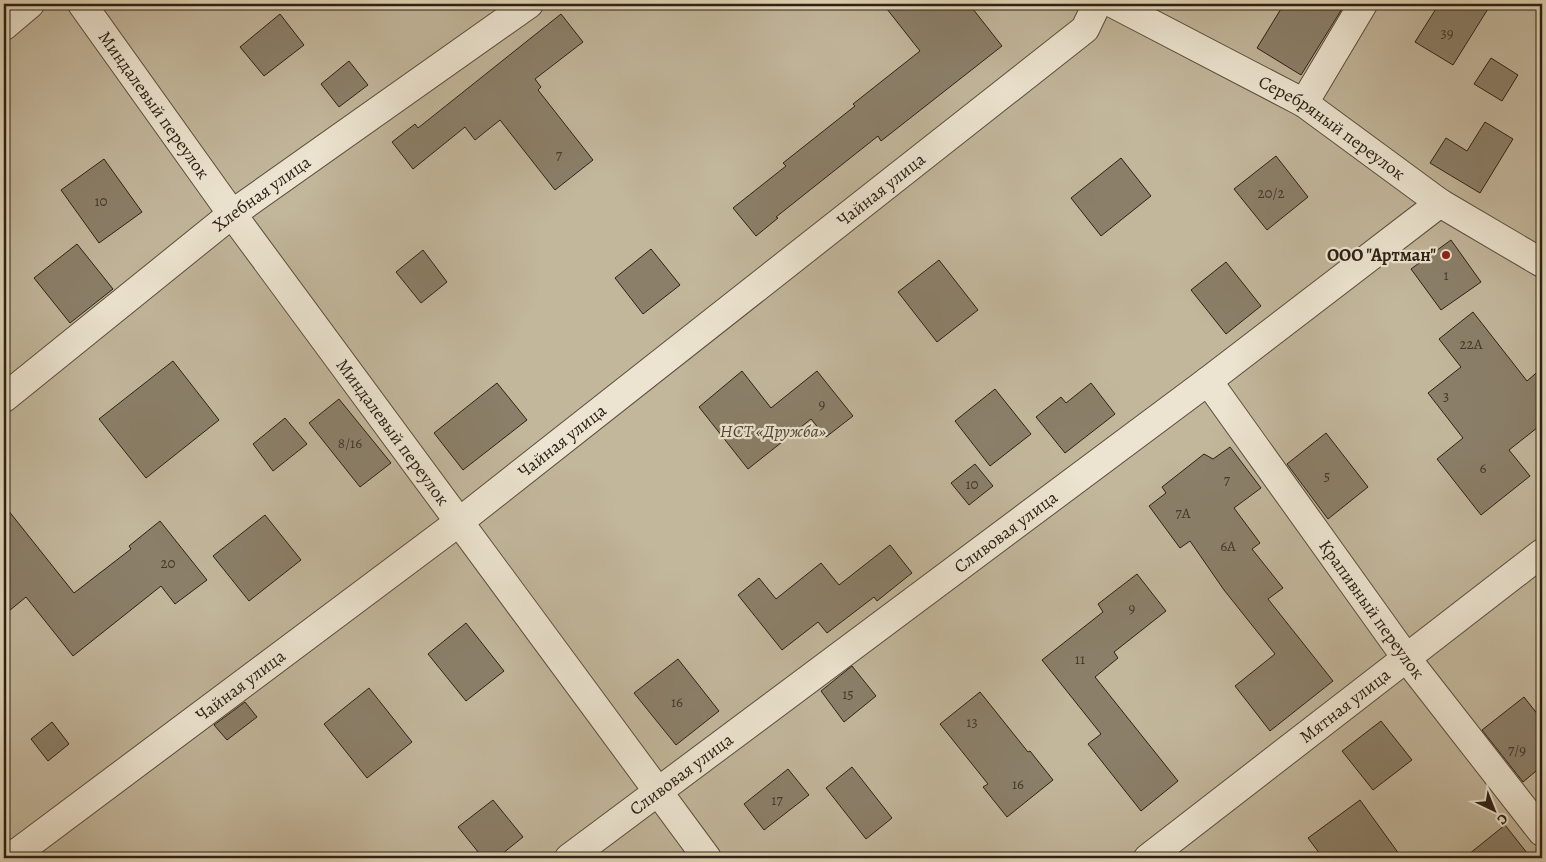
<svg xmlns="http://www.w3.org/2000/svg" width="1546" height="862" viewBox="0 0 1546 862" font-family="Alegreya,serif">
	<rect width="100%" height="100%" fill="#e1d5b6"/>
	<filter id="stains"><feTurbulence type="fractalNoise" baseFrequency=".004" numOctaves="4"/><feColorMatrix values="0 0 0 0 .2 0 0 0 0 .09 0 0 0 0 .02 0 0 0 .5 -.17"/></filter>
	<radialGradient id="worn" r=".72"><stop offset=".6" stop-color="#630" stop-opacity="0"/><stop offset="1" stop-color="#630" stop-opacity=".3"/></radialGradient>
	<rect fill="#c2b69b" stroke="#786c58" x="4" y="4" width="1538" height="854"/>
	<g fill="#8b7f69" stroke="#2d2115">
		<path d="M 883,4 L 969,4 L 1002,46 L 881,141 L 878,136 L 776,217 L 778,218 L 756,236 L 733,208 L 786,166 L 783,163 L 855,106 L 853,104 L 920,51 Z"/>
		<path d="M 1284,4 L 1345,4 L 1301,75 L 1257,48 Z"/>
		<path d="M 1439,4 L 1491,4 L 1453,65 L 1415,42 Z"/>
		<path d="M 280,14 L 304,45 L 264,76 L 240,47 Z"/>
		<path d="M 561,14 L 583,42 L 535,79 L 541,87 L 538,90 L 593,160 L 555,190 L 500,120 L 475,140 L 465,127 L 413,169 L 392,142 L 415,124 L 418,128 Z"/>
		<path d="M 1491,58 L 1518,75 L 1502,101 L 1474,84 Z"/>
		<path d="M 349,61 L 368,85 L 339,107 L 321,84 Z"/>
		<path d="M 1485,122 L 1513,139 L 1480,193 L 1430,163 L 1446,138 L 1467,151 Z"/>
		<path d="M 1276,156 L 1308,197 L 1267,230 L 1234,189 Z"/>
		<path d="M 1121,158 L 1151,196 L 1101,236 L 1071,198 Z"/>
		<path d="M 104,159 L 142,212 L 99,243 L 61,190 Z"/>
		<path d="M 1451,240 L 1481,282 L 1441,310 L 1411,269 Z"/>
		<path d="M 77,244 L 113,289 L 70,323 L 34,278 Z"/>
		<path d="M 651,249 L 680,285 L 643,314 L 615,278 Z"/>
		<path d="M 423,250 L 447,282 L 421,303 L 396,272 Z"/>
		<path d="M 939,260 L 978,310 L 937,342 L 898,292 Z"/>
		<path d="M 1226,262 L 1261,306 L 1226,334 L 1191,290 Z"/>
		<path d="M 1473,312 L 1527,381 L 1542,368 L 1542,424 L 1509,450 L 1530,476 L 1481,515 L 1437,459 L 1463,438 L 1428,393 L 1461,367 L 1439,339 Z"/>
		<path d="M 173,361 L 219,420 L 146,478 L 99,419 Z"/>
		<path d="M 742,371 L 771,408 L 817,371 L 853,416 L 826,437 L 811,419 L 748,469 L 699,407 Z"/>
		<path d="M 497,383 L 527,420 L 463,470 L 434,433 Z"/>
		<path d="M 1091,383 L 1115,414 L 1065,453 L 1036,417 L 1061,397 L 1066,403 Z"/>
		<path d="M 995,389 L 1031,434 L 990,466 L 955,421 Z"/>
		<path d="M 339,399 L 391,463 L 360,487 L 309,423 Z"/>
		<path d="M 285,418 L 307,444 L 273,471 L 253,444 Z"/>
		<path d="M 1326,433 L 1368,487 L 1328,519 L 1287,464 Z"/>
		<path d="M 1230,447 L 1261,488 L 1234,508 L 1260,543 L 1252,549 L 1283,588 L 1268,599 L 1333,681 L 1270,731 L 1235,686 L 1275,654 L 1224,590 L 1190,541 L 1180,548 L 1149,506 L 1166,493 L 1162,487 L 1204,454 L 1213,459 Z"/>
		<path d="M 975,464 L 993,486 L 969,505 L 951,483 Z"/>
		<path d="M 4,505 L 74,593 L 131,549 L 129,546 L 160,521 L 207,580 L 175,604 L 161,586 L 73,656 L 26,597 L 4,615 Z"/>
		<path d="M 265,515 L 301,560 L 249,601 L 213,556 Z"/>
		<path d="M 890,545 L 912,573 L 877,601 L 874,597 L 827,633 L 818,622 L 782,650 L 738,595 L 759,578 L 776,599 L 821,563 L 839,585 Z"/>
		<path d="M 1137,574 L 1166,611 L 1114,652 L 1118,658 L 1095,677 L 1178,781 L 1141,811 L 1088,744 L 1101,734 L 1042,660 L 1103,612 L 1098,604 Z"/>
		<path d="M 466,623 L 504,671 L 466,701 L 428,654 Z"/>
		<path d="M 678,659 L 719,711 L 676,745 L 634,693 Z"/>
		<path d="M 852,666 L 876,696 L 844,722 L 821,691 Z"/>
		<path d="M 369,688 L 412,742 L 367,778 L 324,724 Z"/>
		<path d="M 980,692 L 1028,752 L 1030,751 L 1053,780 L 1007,817 L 983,787 L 988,784 L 940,724 Z"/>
		<path d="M 1524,697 L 1542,720 L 1542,766 L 1523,782 L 1482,730 Z"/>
		<path d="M 245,702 L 257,717 L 227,740 L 214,725 Z"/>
		<path d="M 1381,721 L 1412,760 L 1373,790 L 1342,751 Z"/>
		<path d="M 52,722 L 69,744 L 48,761 L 31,739 Z"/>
		<path d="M 852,767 L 892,818 L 866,839 L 826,788 Z"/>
		<path d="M 788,769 L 809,795 L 764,830 L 744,804 Z"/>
		<path d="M 493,800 L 523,837 L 497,858 L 483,858 L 458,827 Z"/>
		<path d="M 1360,800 L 1402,858 L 1323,858 L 1308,838 Z"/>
		<path d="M 1505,825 L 1531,858 L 1464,858 Z"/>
	</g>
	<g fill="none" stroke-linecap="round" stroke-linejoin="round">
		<defs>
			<g id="street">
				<path id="s1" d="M 82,4 L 232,214 L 707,858"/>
				<path id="s2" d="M 1114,4 L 1304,103 L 1440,203 L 1542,263"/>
				<path d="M 4,26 L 30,4"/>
				<path d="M 1304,103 L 1363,4"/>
				<path id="s3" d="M 1208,381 L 1407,659 L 1542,832"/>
				<path id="s4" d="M 4,398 L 232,214 L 529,4"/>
				<path id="s5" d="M 10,858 L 459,522 L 1085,29 L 1097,4"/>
				<path id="s6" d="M 569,858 L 1208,381 L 1440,203"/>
				<path id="s7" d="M 1148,858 L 1542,553"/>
			</g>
		</defs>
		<use href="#street" stroke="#5a4e3d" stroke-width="30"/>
		<use href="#street" stroke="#ece4d0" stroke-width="28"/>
	</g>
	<circle fill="#8f2418" stroke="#ece4d0" stroke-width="2" cx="1446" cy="255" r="5"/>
	<g text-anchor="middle" stroke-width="4.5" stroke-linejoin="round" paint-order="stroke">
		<g font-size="15" fill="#44382a">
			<text x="1447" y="38">39</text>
			<text x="559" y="160">7</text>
			<text x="1271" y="198">20/2</text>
			<text x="101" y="206">10</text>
			<text x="1446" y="280">1</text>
			<text x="1471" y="349">22А</text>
			<text x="1446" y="401">3</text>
			<text x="822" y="409">9</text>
			<text x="350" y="448">8/16</text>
			<text x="1483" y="473">6</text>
			<text x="1327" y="481">5</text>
			<text x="1227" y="485">7</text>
			<text x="972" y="489">10</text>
			<text x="1183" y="518">7А</text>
			<text x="1228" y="551">6А</text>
			<text x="168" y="568">20</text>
			<text x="1132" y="613">9</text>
			<text x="1080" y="664">11</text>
			<text x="848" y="699">15</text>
			<text x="677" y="707">16</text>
			<text x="972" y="727">13</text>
			<text x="1517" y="755">7/9</text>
			<text x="1018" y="789">16</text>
			<text x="777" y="805">17</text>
		</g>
		<g font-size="18" fill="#2d2115" stroke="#ece4d0">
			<text dy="6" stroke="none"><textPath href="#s1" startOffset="124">Миндалевый переулок</textPath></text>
			<text dy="6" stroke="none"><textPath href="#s2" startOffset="251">Серебряный переулок</textPath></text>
			<text dy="6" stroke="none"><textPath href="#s5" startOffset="1098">Чайная улица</textPath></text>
			<text dy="6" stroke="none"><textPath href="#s4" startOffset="329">Хлебная улица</textPath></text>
			<text dy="6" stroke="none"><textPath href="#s1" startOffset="529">Миндалевый переулок</textPath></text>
			<text dy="6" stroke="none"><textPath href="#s5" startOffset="692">Чайная улица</textPath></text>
			<text dy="6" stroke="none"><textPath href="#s6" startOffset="545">Сливовая улица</textPath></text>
			<text dy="6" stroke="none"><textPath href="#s3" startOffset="281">Крапивный переулок</textPath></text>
			<text dy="6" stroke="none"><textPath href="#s5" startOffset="288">Чайная улица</textPath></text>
			<text dy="6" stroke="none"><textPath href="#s7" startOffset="249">Мятная улица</textPath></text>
			<text dy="6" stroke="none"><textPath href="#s6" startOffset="140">Сливовая улица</textPath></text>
		</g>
		<g font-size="18" font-weight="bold" fill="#2d2115" stroke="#ece4d0" text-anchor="end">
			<text x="1436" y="261">ООО "Артман"</text>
		</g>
		<g font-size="18" font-style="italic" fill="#524636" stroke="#ece4d0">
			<text x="773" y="437">НСТ «Дружба»</text>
		</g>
	</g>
	<rect width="1546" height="862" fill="none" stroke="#e1d5b6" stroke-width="20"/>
	<rect x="5" y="5" width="1536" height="852" fill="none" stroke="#2d2115" stroke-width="2.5"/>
	<rect x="10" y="10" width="1526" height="842" fill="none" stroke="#2d2115"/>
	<g transform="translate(1494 810) rotate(137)" stroke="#ece4d0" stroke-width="4" paint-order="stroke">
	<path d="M0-4L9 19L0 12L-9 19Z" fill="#2d2115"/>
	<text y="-8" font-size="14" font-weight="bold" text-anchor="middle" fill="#2d2115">С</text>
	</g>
	<rect width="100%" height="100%" filter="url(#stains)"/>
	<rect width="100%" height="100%" fill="url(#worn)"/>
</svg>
